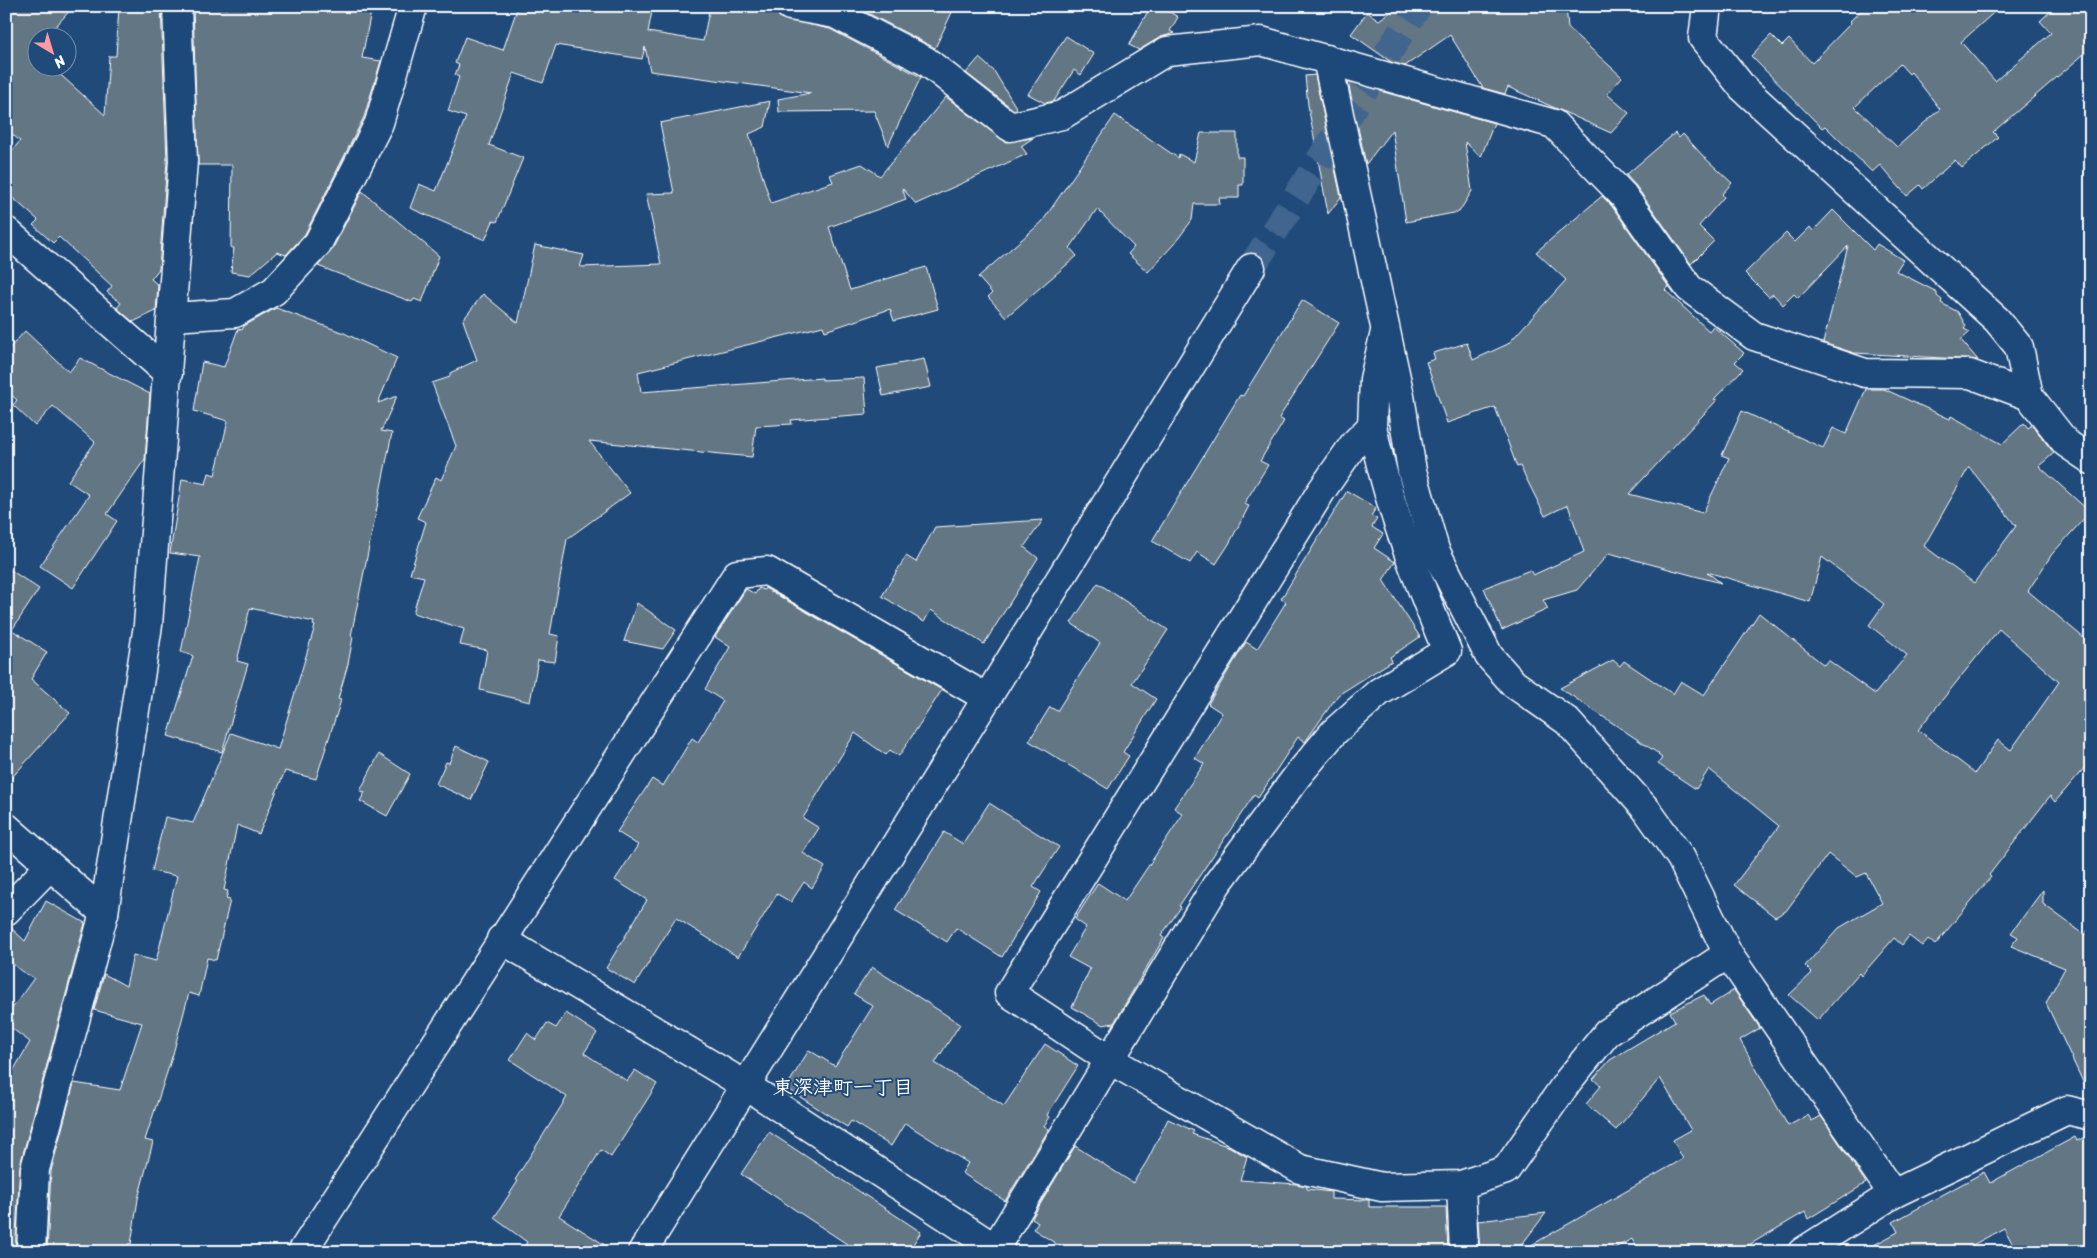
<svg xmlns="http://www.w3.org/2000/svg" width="2097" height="1258" viewBox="0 0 2097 1258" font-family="Sriracha,'Klee One',sans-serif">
	<rect width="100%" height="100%" fill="#1f4a7a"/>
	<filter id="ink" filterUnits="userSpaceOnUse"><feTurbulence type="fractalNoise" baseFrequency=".02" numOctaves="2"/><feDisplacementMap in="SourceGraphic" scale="10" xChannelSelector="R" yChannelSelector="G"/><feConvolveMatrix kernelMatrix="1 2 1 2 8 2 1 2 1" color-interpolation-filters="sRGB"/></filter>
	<g filter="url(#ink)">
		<g fill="#637684" stroke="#fff" fill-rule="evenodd">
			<path d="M 6,6 L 74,6 L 45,38 L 38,38 L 38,46 L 34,50 L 38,53 L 38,68 L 53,68 L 105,115 L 109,56 L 116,56 L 119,6 L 161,6 L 167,161 L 159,269 L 151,279 L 158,285 L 156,311 L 133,322 L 117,308 L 121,303 L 107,292 L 112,286 L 59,237 L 53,243 L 33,225 L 38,220 L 6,192 L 6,158 L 20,141 L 6,129 Z"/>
			<path d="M 193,6 L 228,9 L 228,6 L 372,6 L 362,58 L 381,61 L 364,117 L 305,234 L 286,255 L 277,252 L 250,275 L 231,272 L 234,248 L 231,248 L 232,165 L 198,165 Z"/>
			<path d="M 518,6 L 653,6 L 648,32 L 703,41 L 710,6 L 775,6 L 780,18 L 830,29 L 921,77 L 888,146 L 874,111 L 779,112 L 778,99 L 811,93 L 650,71 L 645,47 L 642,59 L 556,45 L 543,83 L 514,73 L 489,145 L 523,158 L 497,222 L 493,221 L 485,240 L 410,208 L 419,184 L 436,191 L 466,117 L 448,111 L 459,77 L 455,75 L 459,65 L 455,63 L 465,37 L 503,50 Z"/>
			<path d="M 854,6 L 955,6 L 935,48 Z"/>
			<path d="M 1151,6 L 1160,6 L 1178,17 L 1170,31 L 1174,33 L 1159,38 L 1139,50 L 1129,45 Z"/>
			<path d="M 1399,6 L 1566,6 L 1568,28 L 1622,77 L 1607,94 L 1629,113 L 1611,133 L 1508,87 L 1505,94 L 1483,88 L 1450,35 L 1405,66 L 1391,62 L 1351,34 L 1367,12 L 1379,20 Z"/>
			<path d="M 1866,6 L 2001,6 L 1961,42 L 1995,81 L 2051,33 L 2040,21 L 2056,6 L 2091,6 L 2091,48 L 1993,132 L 1998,137 L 1962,168 L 1955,160 L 1923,189 L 1920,185 L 1907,196 L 1880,165 L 1872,172 L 1825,126 L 1822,128 L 1751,56 L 1771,35 L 1782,46 L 1789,39 L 1812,63 L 1851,23 L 1850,21 ZM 1900,64 L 1909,74 L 1911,72 L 1940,109 L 1897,147 L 1855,107 Z"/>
			<path d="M 1066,36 L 1094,54 L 1081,75 L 1074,70 L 1054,101 L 1045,103 L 1028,94 Z"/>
			<path d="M 979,58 L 994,71 L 1017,109 L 1014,110 L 966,73 Z"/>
			<path d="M 1315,75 L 1341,197 L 1328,214 L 1308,105 L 1305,76 Z"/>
			<path d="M 1348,82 L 1494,123 L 1481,157 L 1465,142 L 1472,191 L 1459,212 L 1406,222 L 1392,130 L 1366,164 Z"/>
			<path d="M 946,97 L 1006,142 L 1033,138 L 1021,146 L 1027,154 L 916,204 L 902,188 L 906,199 L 829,227 L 850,290 L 926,267 L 938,309 L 894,321 L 890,309 L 825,331 L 823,326 L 638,372 L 641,392 L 822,378 L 822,380 L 864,378 L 867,414 L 791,420 L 792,424 L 756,426 L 752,457 L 589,441 L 630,493 L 567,539 L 550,634 L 559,636 L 555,662 L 538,660 L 530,702 L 480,690 L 487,650 L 460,645 L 464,629 L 413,613 L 424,577 L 410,574 L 426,522 L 417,518 L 436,477 L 441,480 L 456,446 L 432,383 L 450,377 L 450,373 L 477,360 L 463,320 L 483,294 L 518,323 L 535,245 L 584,255 L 580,267 L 661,264 L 646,194 L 674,193 L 660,123 L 770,101 L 765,127 L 749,134 L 771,203 L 833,182 L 830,175 L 862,164 L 880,176 Z"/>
			<path d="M 1115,115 L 1178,158 L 1179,154 L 1194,162 L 1201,133 L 1237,133 L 1237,157 L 1243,157 L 1243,185 L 1239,185 L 1239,198 L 1219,198 L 1220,204 L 1194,204 L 1192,220 L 1175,243 L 1148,272 L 1128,254 L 1134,247 L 1097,209 L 1070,248 L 1077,256 L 1006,317 L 988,297 L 992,293 L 978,277 L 1042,222 Z"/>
			<path d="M 1675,133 L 1679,138 L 1683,134 L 1704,157 L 1732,183 L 1722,194 L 1724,197 L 1699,226 L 1714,241 L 1691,264 L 1636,186 L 1626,175 Z"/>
			<path d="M 362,191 L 439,256 L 422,302 L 414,299 L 412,302 L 318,266 L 332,250 Z"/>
			<path d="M 1602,196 L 1611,205 L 1669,287 L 1665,290 L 1709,331 L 1713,326 L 1744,353 L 1735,362 L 1743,369 L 1714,399 L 1717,400 L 1629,494 L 1703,513 L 1729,458 L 1722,455 L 1742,411 L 1823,448 L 1833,428 L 1846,434 L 1866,389 L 1884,389 L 1950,419 L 1951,416 L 2002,444 L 2024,423 L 2028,428 L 2032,425 L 2054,453 L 2039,466 L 2090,512 L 2052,554 L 2028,591 L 2091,644 L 2091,760 L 2055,802 L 2050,796 L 1989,875 L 1991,877 L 1935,945 L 1928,939 L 1922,946 L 1909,936 L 1902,945 L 1894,938 L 1861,976 L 1859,973 L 1818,1020 L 1789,995 L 1812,973 L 1805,966 L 1839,928 L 1882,903 L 1866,873 L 1857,877 L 1828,854 L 1786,911 L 1775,917 L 1734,885 L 1779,826 L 1709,769 L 1696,789 L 1658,764 L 1662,758 L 1658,755 L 1659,754 L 1560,688 L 1613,660 L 1620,666 L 1624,661 L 1673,694 L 1681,681 L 1704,695 L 1759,613 L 1824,665 L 1828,660 L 1875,694 L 1907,655 L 1869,625 L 1884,604 L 1822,557 L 1810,602 L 1707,572 L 1721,583 L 1609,553 L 1577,590 L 1543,600 L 1548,609 L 1502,630 L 1484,588 L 1530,570 L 1533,575 L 1584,552 L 1568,505 L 1545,516 L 1520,466 L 1517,467 L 1495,407 L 1447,423 L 1426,362 L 1435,359 L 1433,353 L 1467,343 L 1473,360 L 1508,344 L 1566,280 L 1536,252 ZM 1969,467 L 2016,526 L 1974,583 L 1924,546 ZM 1999,629 L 2059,682 L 2011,750 L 1998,740 L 1975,773 L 1918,730 Z"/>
			<path d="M 1833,210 L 1873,250 L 1877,244 L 1903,260 L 1896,271 L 1937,292 L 1937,296 L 1942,300 L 1941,303 L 1958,312 L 1966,326 L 1964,329 L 1970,332 L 1961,340 L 1978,360 L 1854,353 L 1823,343 L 1848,246 L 1798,298 L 1794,294 L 1783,305 L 1773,294 L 1769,297 L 1745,273 L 1786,233 L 1795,242 L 1810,227 L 1813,231 Z"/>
			<path d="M 1302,300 L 1339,323 L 1279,418 L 1284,421 L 1260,461 L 1268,465 L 1244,504 L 1249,506 L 1229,544 L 1216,564 L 1197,552 L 1190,563 L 1152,541 L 1240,395 L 1243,396 Z"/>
			<path d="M 276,308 L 344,333 L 397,358 L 378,403 L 397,396 L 381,431 L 392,433 L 351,636 L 353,637 L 348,664 L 338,699 L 341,700 L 316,779 L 285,771 L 259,834 L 237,825 L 224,890 L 228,891 L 226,899 L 230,900 L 216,960 L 207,958 L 199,996 L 189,993 L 173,1054 L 145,1140 L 153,1142 L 138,1199 L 131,1244 L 128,1244 L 127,1252 L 47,1252 L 51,1171 L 74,1083 L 120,1090 L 142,1023 L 94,1010 L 104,974 L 126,986 L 133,955 L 156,961 L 177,876 L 152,871 L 165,817 L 193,823 L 231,733 L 278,749 L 315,626 L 313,625 L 314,622 L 250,608 L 237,661 L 248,664 L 222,752 L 168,736 L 193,656 L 181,652 L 200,557 L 170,553 L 182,479 L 206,484 L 209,473 L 215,475 L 228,421 L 194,411 L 202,362 L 224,367 L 238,329 L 242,330 L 244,326 Z"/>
			<path d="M 25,331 L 69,372 L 80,358 L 150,394 L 145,459 L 107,514 L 117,521 L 73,588 L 40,566 L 89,495 L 68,481 L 95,442 L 53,406 L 35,426 L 13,405 L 17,400 L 6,390 L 6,352 Z"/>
			<path d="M 924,359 L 931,387 L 883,396 L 877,368 Z"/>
			<path d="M 1347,491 L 1376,508 L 1371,516 L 1377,519 L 1372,527 L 1383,534 L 1374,548 L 1395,562 L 1383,580 L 1420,637 L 1390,657 L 1392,661 L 1338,695 L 1305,742 L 1298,737 L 1258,798 L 1254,795 L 1179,906 L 1181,907 L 1161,936 L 1164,938 L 1114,1023 L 1103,1025 L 1072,1007 L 1090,969 L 1068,957 L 1086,927 L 1075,919 L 1098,883 L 1125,901 L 1183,814 L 1174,808 L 1204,764 L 1195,758 L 1222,713 L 1208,704 L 1246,642 L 1257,649 L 1286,602 L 1281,599 Z"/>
			<path d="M 1043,520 L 1024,547 L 1038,558 L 984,644 L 931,610 L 924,622 L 882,596 L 906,556 L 916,562 L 935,527 Z"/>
			<path d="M 6,567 L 39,589 L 12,630 L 47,652 L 31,679 L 70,713 L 6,784 Z"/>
			<path d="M 1098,583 L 1168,630 L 1132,683 L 1156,699 L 1123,752 L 1129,756 L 1108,789 L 1029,741 L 1050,707 L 1057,711 L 1100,643 L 1071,623 Z"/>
			<path d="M 759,588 L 764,590 L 765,588 L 942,690 L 899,756 L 890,750 L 886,755 L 855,733 L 803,818 L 819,828 L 803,853 L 825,867 L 812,888 L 804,882 L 791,902 L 777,894 L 738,957 L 676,918 L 635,985 L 606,968 L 647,900 L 615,880 L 638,845 L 617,832 L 652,779 L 663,786 L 692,738 L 698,742 L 723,701 L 705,689 L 730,647 L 715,637 L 746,589 L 755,594 Z"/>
			<path d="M 637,603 L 676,630 L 663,649 L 624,641 Z"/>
			<path d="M 456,746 L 489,762 L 471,800 L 436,784 L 446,762 L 449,763 Z"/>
			<path d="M 379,754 L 410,774 L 387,816 L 360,801 L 365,792 L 360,791 Z"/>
			<path d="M 989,803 L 1059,847 L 1033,887 L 1041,892 L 1002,957 L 956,928 L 947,942 L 895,910 L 944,832 L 963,844 Z"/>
			<path d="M 2043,890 L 2043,904 L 2085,935 L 2091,924 L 2091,1099 L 2046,1003 L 2065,968 L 2011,946 L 2018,937 L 2011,933 Z"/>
			<path d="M 46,901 L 85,923 L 20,1165 L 15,1252 L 6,1252 L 6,1083 L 30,1042 L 6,1024 L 6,1017 L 34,978 L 21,971 L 6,958 L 6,926 L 9,926 L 25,941 Z"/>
			<path d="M 872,967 L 960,1024 L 935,1063 L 1004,1106 L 1045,1044 L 1078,1066 L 1047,1115 L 1050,1117 L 1044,1126 L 1049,1129 L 1005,1201 L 962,1173 L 968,1163 L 905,1123 L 891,1146 L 851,1121 L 847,1127 L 786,1088 L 809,1050 L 835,1066 L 873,1006 L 854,994 Z"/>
			<path d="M 1734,990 L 1760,1028 L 1740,1040 L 1788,1126 L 1808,1115 L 1812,1121 L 1821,1116 L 1866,1183 L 1808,1219 L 1805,1212 L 1737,1252 L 1639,1252 L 1632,1239 L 1607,1252 L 1519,1252 L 1683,1159 L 1673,1140 L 1691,1130 L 1660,1078 L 1616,1130 L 1586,1104 L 1601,1086 L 1593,1079 L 1610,1060 L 1675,1021 L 1670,1012 L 1704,995 L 1710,1005 Z"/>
			<path d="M 566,1013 L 597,1033 L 584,1053 L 627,1081 L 635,1070 L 657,1084 L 611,1157 L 601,1150 L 559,1216 L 616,1252 L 521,1252 L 527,1242 L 494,1218 L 518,1181 L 515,1180 L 567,1097 L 510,1060 L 527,1033 L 536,1040 L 547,1023 L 556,1028 Z"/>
			<path d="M 1168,1119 L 1194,1131 L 1192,1134 L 1230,1147 L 1247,1157 L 1240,1180 L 1296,1184 L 1307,1186 L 1307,1189 L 1331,1192 L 1331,1199 L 1369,1200 L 1369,1207 L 1446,1207 L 1448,1252 L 1069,1252 L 1033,1229 L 1038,1222 L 1032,1218 L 1075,1146 L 1133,1183 L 1147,1161 Z"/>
			<path d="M 769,1132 L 921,1232 L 908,1252 L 859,1252 L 741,1174 Z"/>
			<path d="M 2091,1134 L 2091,1252 L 2017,1252 L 2004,1228 L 1960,1252 L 1861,1252 L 1898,1232 L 1893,1222 L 1984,1172 L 1990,1183 L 2075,1137 L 2077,1141 Z"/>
			<path d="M 1546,1213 L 1516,1252 L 1480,1252 L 1478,1221 Z"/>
		</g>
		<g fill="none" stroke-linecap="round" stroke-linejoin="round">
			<path stroke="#41658e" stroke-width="28" stroke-dasharray="28 14" stroke-linecap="butt" d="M 1251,268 L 1418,6"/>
			<defs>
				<g id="street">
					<path d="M 790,6 L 835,14 L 926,61 L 1010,127 L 1062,115 L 1167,51 L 1261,41 L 1554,124 L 1623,195 L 1689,288 L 1754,336 L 1865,373 L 1970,374 L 2029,396 L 2066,443 L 2091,460"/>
					<path d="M 1707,6 L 1703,38 L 1743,88 L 1997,320 L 2019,347 L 2029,396"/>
					<path d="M 1327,59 L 1400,396 L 1412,471 L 1435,550 L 1489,656 L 1514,684 L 1567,721 L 1646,809 L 1681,858 L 1728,954 L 1893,1194"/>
					<path d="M 6,231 L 168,373"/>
					<path d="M 172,317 L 235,313 L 274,291 L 318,243 L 379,123 L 413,6"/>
					<path d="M 1385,332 L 1374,379 L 1372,426 L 1354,444 L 1322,490 L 1009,993 L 1110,1060 L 1300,1169 L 1382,1187 L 1461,1185 L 1506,1170 L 1568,1081 L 1607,1033 L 1728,954"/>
					<path d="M 6,827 L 104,913"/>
					<path d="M 6,911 L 49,867"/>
					<path d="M 501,939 L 745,1085 L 1001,1252"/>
					<path d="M 1461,1185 L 1464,1252"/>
					<path d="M 995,1248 L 1217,884 L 1298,775 L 1334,732 L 1379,692 L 1447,651 C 1416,576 1388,506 1372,426"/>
					<path d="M 31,1252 L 35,1169 L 104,913 L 148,625 L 183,161 L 177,6"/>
					<path d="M 302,1252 L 737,574 L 767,571 L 987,698"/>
					<path d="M 1802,1252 L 1893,1194 L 2067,1110 L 2091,1116"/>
				</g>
				<path id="secondary" d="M 642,1252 L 987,698 L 1251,268"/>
			</defs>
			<use href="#street" stroke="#fff" stroke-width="31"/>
			<use href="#secondary" stroke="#fff" stroke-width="31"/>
			<use href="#street" stroke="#1f4a7a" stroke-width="28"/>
			<use href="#secondary" stroke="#1f4a7a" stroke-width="28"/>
		</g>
	</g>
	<g text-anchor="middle" stroke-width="4" stroke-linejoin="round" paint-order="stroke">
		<g font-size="20" font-weight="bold" fill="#fff" stroke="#1f4a7a">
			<text x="843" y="1094">東深津町一丁目</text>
		</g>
	</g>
	<rect width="2097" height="1258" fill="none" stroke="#1f4a7a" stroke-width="25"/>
	<rect x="12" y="12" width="2072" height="1233" fill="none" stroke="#fff" stroke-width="2" filter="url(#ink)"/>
	<g transform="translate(52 52) rotate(142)"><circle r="24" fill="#1f4a7a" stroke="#7992af"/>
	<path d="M0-4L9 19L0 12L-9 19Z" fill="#ff9aa2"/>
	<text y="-8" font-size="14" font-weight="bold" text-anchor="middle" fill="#ffffff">N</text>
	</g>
</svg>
